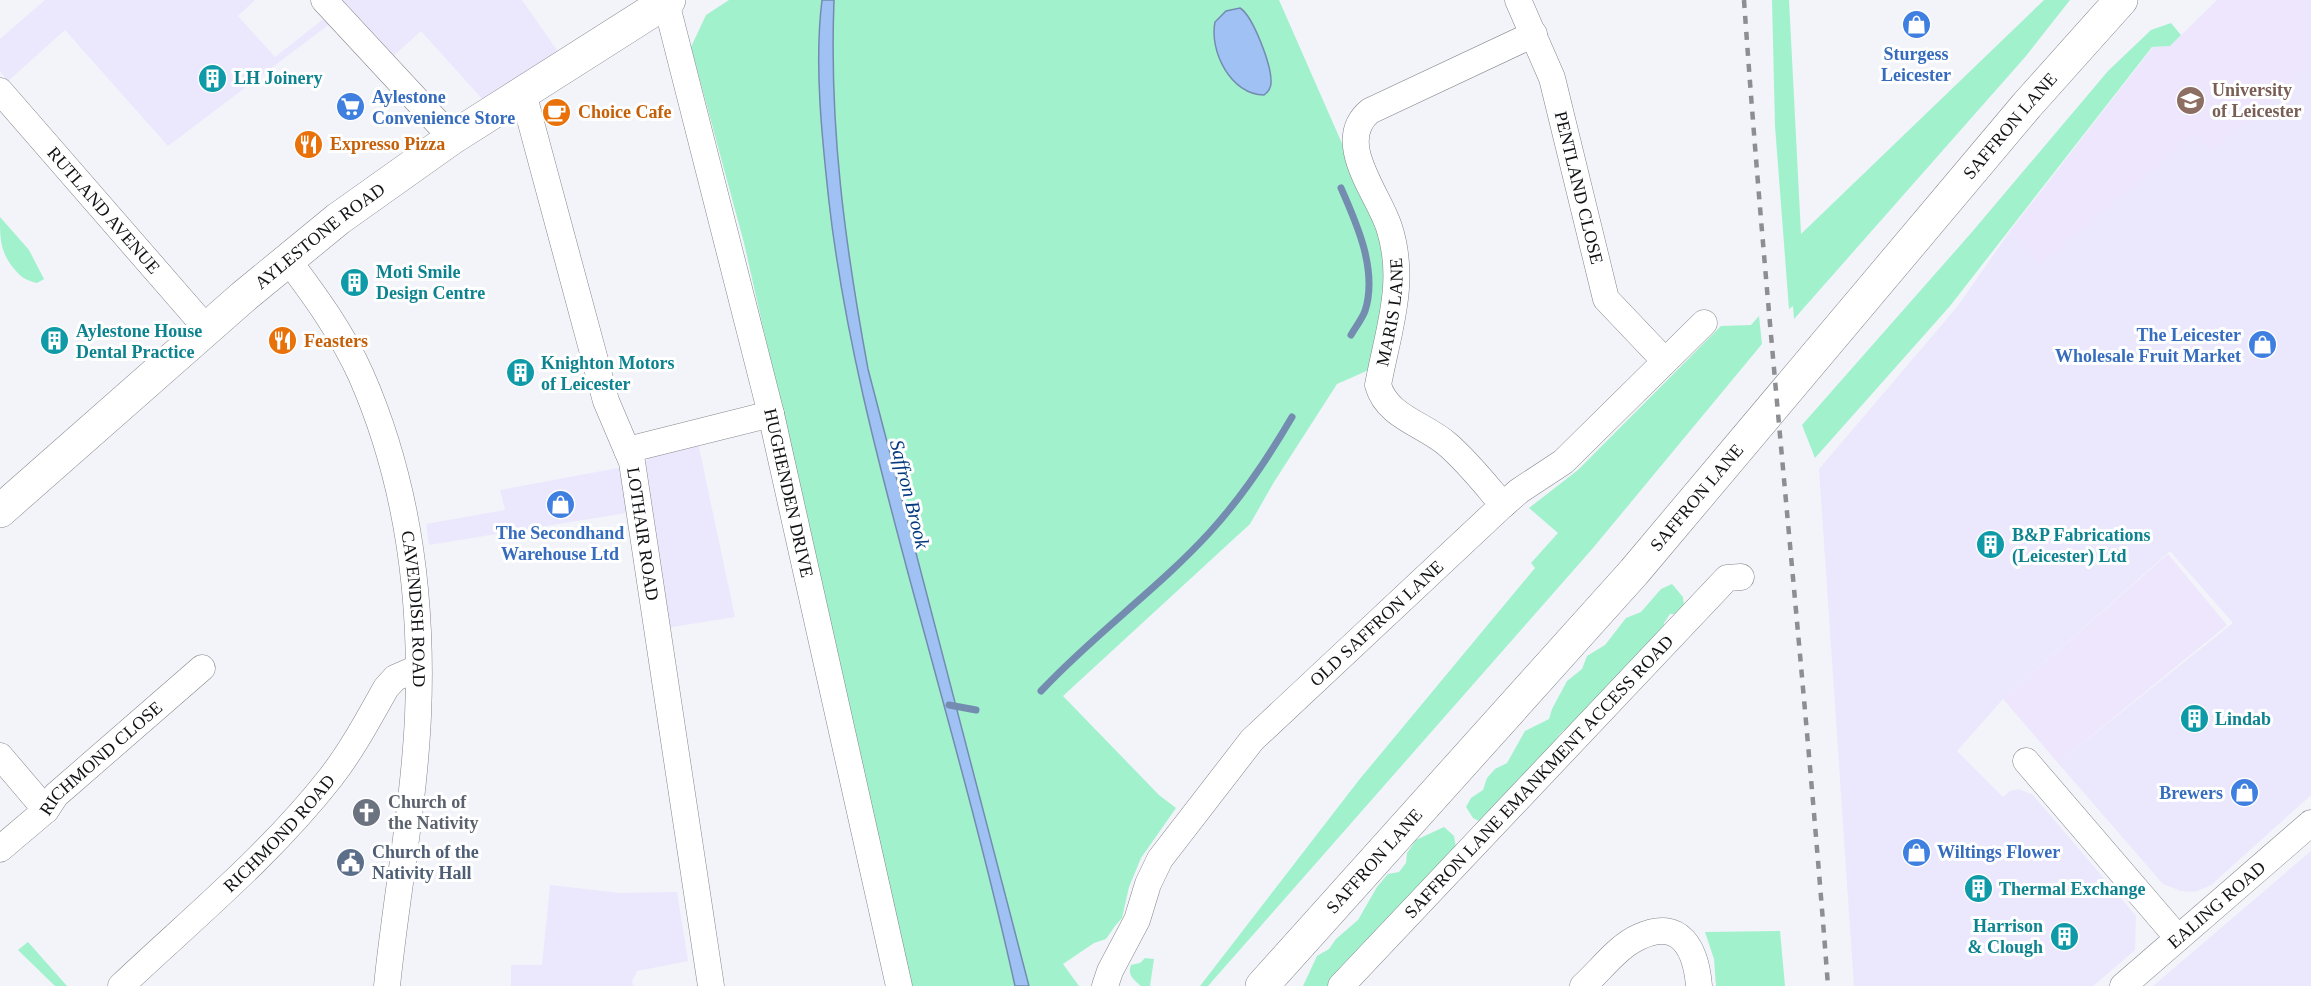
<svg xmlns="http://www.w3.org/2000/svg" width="2311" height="986" viewBox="0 0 2311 986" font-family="'Times New Roman',serif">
	<rect width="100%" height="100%" fill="#f2f4fa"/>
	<g fill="#ebe7fd">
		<path d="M 45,0 L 255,0 L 238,16 L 275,57 L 326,17 L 331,23 L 168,146 L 65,30 L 8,81 L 0,71 L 0,39 Z"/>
		<path d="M 335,0 L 522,0 L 559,53 L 484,101 L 421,31 L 390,59 Z"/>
		<path d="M 2311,66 L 2311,795 L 2211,885 L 2195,892 L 2181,891 L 2163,884 L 2058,763 L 2233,623 L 2170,551 L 2003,699 L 1957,751 L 2003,797 L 2010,791 L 2019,789 L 2033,795 L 2136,916 L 2135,950 L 2093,986 L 1854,986 L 1819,469 L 1957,307 L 2010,231 L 2039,265 L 2195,134 L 2211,151 Z"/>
		<path d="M 698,443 L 735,617 L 666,628 L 644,465 L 650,456 Z"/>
		<path d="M 623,467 L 626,513 L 429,545 L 426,524 L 505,510 L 500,490 Z"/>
		<path d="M 2311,851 L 2311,986 L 2153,986 Z"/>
		<path d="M 550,885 L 620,893 L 677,892 L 688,961 L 637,971 L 632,981 L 633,986 L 511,986 L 511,965 L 542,965 Z"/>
	</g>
	<g fill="#ede6fc">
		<path d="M 2217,0 L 2311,0 L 2311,66 L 2211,152 L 2195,134 L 2039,266 L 2010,231 L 2153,47 L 2170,46 Z"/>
		<path d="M 2168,554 L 2227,625 L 2058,763 L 2003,699 Z"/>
	</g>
	<g fill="#a1f1cd">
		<path d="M 729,0 L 1279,0 L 1380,230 L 1387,285 L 1371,369 L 1337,384 L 1274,482 L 1250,524 L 1063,696 L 1159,795 L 1176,808 L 1141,858 L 1129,887 L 1122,918 L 1115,926 L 1106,939 L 1094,943 L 1063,964 L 1079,986 L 912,986 L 744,243 L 691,47 L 706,15 Z"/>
		<path d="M 1772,0 L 1789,0 L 1801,234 L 2044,0 L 2070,0 L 2026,56 L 1794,319 L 1793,306 L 1789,309 L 1775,126 Z"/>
		<path d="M 2171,23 L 2181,35 L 2170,46 L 2152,47 L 1950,306 L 1815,458 L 1802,425 L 1972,232 L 2108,71 L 2151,30 Z"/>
		<path d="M 0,217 L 29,250 L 44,279 L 37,283 C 23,280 19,275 11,265 C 0,249 0,238 0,217 Z"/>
		<path d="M 1759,316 L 1762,344 L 1593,548 L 1208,986 L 1200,986 L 1359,780 L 1535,568 L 1531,563 L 1558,533 L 1529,508 L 1578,470 L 1721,326 L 1751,325 Z"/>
		<path d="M 1672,584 L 1683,597 L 1684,606 L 1678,614 L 1670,614 L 1664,623 L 1663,638 L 1582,722 C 1569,726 1561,729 1555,742 L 1481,822 L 1473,818 L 1466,807 L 1471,798 L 1483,790 L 1487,778 L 1495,769 L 1507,763 L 1525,731 L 1549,719 L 1552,709 L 1567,681 L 1582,669 L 1587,656 L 1605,645 L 1626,618 L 1641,612 L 1661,589 Z"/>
		<path d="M 1444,827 L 1454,836 L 1456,848 L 1400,912 L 1391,914 L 1329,986 L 1303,986 L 1317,956 L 1329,949 L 1336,939 L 1358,920 L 1377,887 L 1388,874 L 1399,872 L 1406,863 L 1407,853 L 1416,840 Z"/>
		<path d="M 1780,931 L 1785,986 L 1716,986 L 1714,959 L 1705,932 Z"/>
		<path d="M 28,942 L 67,986 L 55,986 L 18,950 Z"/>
		<path d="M 1145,958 L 1154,959 L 1150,986 L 1141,986 C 1134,980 1127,975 1131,965 L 1140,963 Z"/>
	</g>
	<g fill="#9fc1f3" stroke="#748cb0" stroke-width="1.5">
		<path d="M 822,0 L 834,0 C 829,128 845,244 868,369 L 1029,986 L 1015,986 C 985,851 947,717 911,584 C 877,458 844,332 829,202 C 822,138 814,64 822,0 Z"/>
		<path d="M 1240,8 C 1253,16 1272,66 1271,83 C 1271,88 1268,92 1264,95 C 1231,95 1209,51 1215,22 L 1226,11 Z"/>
	</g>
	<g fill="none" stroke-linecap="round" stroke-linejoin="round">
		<g stroke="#748cb0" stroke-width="7">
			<path d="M 1341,188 C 1357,224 1378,271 1365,311 C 1362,319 1355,328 1351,335"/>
			<path d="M 1041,691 C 1094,634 1158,589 1210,532 C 1243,496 1268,458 1292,417"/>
			<path d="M 949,705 L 976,710"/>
		</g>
		<defs>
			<g id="minor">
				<path d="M 324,0 L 452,138"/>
				<path id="s1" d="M 1518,0 L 1552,78 L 1606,299 L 1664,360"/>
				<path id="s2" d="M 666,2 L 771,414 L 899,986"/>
				<path id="s3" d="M 0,91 L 207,329"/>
				<path id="s4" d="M 523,93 L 606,401 L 632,462 L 711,986"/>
				<path id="s5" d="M 288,260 C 315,296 342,333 361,375 C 408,482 423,599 418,716 C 414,806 396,896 387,986"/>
				<path d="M 627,450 L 771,414"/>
				<path id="s6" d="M 1503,505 C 1485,484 1468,462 1447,444 C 1424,424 1387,417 1378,385 C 1388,331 1407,282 1389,227 C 1378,193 1333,141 1370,111 L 1534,34"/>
				<path d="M 0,756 L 46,810"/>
				<path d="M 2026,761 L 2178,938"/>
				<path id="s7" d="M 0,849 L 46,810 L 56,795 L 202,668"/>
				<path id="s8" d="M 121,986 C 193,918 270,855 331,777 C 352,750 369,718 386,688 L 395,678 L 418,668"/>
				<path id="s9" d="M 1105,986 L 1110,971 L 1137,920 L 1148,884 L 1160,859 L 1252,740 L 1503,505 L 1519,491 L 1563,462 L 1704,323"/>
				<path id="s10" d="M 1341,986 L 1727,578 L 1741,577"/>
				<path d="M 1583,986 C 1600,971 1618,946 1639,937 C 1681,917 1696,950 1699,986"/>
				<path id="s11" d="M 2123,986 L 2311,823"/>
			</g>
			<g id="major">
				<path id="s12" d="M 0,511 L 243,297 L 338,219 L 452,138 L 669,0"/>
				<path id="s13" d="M 1262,986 L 1634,572 L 2027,105 L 2121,0"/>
			</g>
		</defs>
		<use href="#minor" stroke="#84868b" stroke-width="27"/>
		<use href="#major" stroke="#84868b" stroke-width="34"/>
		<use href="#minor" stroke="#fff" stroke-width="26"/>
		<use href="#major" stroke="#fff" stroke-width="33"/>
		<path stroke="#8c8e92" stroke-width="4.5" stroke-dasharray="8 8" stroke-linecap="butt" d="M 1744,0 C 1767,329 1803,657 1828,986"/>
	</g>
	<defs>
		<symbol id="shop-disc" viewBox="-11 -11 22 22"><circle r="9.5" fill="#3f7fe0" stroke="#fff"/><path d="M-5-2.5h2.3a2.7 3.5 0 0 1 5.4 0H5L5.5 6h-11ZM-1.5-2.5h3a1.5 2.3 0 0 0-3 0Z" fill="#fff"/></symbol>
		<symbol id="building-disc" viewBox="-11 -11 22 22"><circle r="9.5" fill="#0f9aa8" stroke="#fff"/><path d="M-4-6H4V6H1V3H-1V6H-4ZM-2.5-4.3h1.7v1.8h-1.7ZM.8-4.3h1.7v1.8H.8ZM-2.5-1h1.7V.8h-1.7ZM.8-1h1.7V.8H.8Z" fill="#fff"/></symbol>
		<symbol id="university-disc" viewBox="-11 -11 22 22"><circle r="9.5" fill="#8d6e63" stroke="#fff"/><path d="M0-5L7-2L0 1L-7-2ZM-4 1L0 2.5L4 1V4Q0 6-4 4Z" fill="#fff"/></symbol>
		<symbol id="supermarket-disc" viewBox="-11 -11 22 22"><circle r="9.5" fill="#3f7fe0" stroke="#fff"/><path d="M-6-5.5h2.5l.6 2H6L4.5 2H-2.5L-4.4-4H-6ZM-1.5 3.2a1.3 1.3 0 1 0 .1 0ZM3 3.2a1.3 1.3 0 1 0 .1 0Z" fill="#fff"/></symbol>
		<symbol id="cafe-disc" viewBox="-11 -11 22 22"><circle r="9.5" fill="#e8710a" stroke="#fff"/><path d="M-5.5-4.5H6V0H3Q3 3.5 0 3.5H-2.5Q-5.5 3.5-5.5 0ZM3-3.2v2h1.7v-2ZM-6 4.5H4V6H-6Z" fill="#fff"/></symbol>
		<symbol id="restaurant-disc" viewBox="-11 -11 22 22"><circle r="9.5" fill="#e8710a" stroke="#fff"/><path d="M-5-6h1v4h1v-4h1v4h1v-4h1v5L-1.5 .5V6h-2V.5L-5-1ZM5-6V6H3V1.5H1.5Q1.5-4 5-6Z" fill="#fff"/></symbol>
		<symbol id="church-disc" viewBox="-11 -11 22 22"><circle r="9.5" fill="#6b7280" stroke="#fff"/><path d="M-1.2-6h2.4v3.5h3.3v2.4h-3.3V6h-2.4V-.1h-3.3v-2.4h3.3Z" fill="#fff"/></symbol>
		<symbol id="civic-disc" viewBox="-11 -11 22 22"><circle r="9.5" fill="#5c6f8a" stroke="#fff"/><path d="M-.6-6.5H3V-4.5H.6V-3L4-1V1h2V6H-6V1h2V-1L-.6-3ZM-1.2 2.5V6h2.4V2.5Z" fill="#fff"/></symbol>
	</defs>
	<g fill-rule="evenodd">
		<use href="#shop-disc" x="1900" y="8" width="33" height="33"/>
		<use href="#building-disc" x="196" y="62" width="33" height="33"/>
		<use href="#university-disc" x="2174" y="84" width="33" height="33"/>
		<use href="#supermarket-disc" x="334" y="90" width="33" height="33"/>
		<use href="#cafe-disc" x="540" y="96" width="33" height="33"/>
		<use href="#restaurant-disc" x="292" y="128" width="33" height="33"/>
		<use href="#building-disc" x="338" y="266" width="33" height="33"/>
		<use href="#building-disc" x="38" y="324" width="33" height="33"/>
		<use href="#restaurant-disc" x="266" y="324" width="33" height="33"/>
		<use href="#shop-disc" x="2246" y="328" width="33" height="33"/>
		<use href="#building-disc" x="504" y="356" width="33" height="33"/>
		<use href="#shop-disc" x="544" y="488" width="33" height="33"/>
		<use href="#building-disc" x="1974" y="528" width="33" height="33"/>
		<use href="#building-disc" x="2178" y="702" width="33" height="33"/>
		<use href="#shop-disc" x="2228" y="776" width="33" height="33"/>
		<use href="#church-disc" x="350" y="796" width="33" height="33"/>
		<use href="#shop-disc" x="1900" y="836" width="33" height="33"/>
		<use href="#civic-disc" x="334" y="846" width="33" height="33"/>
		<use href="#building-disc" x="1962" y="872" width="33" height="33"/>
		<use href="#building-disc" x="2048" y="920" width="33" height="33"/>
	</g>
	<g text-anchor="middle" stroke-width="6" stroke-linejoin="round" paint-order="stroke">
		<g font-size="18" font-weight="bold" fill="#366cbe" stroke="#fff">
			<text x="1916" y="60">Sturgess<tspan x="1916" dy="21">Leicester</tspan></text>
			<text x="372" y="103" text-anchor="start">Aylestone<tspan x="372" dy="21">Convenience Store</tspan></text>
			<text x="2241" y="341" text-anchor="end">The Leicester<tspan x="2241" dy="21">Wholesale Fruit Market</tspan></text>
			<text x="560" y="539">The Secondhand<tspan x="560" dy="21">Warehouse Ltd</tspan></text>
			<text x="2223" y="799" text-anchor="end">Brewers</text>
			<text x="1937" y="858" text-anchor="start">Wiltings Flower</text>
		</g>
		<g font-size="18" font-weight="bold" fill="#0d838f" stroke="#fff" text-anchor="start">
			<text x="234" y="84">LH Joinery</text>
			<text x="376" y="278">Moti Smile<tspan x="376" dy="21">Design Centre</tspan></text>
			<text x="76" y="337">Aylestone House<tspan x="76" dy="21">Dental Practice</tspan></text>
			<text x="541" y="369">Knighton Motors<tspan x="541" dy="21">of Leicester</tspan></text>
			<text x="2012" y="541">B&amp;P Fabrications<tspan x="2012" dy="21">(Leicester) Ltd</tspan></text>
			<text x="2215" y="725">Lindab</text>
			<text x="1999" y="895">Thermal Exchange</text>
			<text x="2043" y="932" text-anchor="end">Harrison<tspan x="2043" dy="21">&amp; Clough</tspan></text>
		</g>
		<g font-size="18" font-weight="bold" fill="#785e54" stroke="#fff" text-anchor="start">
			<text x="2212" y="96">University<tspan x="2212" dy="21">of Leicester</tspan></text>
		</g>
		<g font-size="18" font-weight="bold" fill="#c56008" stroke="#fff" text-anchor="start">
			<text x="578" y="118">Choice Cafe</text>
			<text x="330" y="150">Expresso Pizza</text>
			<text x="304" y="347">Feasters</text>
		</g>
		<g font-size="18" fill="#111214" stroke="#fff">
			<text dy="6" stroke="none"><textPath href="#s13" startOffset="1140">SAFFRON LANE</textPath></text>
			<text dy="6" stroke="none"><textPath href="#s1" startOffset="198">PENTLAND CLOSE</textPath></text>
			<text dy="6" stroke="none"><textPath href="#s3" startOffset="158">RUTLAND AVENUE</textPath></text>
			<text dy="6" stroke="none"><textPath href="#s12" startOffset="422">AYLESTONE ROAD</textPath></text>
			<text dy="6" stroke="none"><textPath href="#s6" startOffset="250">MARIS LANE</textPath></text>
			<text dy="6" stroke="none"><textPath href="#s2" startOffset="506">HUGHENDEN DRIVE</textPath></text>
			<text dy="6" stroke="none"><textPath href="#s13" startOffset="654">SAFFRON LANE</textPath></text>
			<text dy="6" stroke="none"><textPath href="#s4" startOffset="458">LOTHAIR ROAD</textPath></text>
			<text dy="6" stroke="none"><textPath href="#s5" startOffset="378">CAVENDISH ROAD</textPath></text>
			<text dy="6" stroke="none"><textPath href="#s9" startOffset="460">OLD SAFFRON LANE</textPath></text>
			<text dy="6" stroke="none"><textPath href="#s7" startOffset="136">RICHMOND CLOSE</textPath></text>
			<text dy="6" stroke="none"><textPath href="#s10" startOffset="288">SAFFRON LANE EMANKMENT ACCESS ROAD</textPath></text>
			<text dy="6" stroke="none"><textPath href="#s8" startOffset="220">RICHMOND ROAD</textPath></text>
			<text dy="6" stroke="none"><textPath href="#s13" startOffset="168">SAFFRON LANE</textPath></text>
			<text dy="6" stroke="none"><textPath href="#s11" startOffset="124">EALING ROAD</textPath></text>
		</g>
		<g font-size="18" font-weight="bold" fill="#5b616d" stroke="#fff" text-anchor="start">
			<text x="388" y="808">Church of<tspan x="388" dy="21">the Nativity</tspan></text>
		</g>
		<g font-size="18" font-weight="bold" fill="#4e5e75" stroke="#fff" text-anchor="start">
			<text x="372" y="858">Church of the<tspan x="372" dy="21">Nativity Hall</tspan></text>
		</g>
		<g font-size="20" font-style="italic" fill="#053980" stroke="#fff">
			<text transform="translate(910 494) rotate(76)" y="7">Saffron Brook</text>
		</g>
	</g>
</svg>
